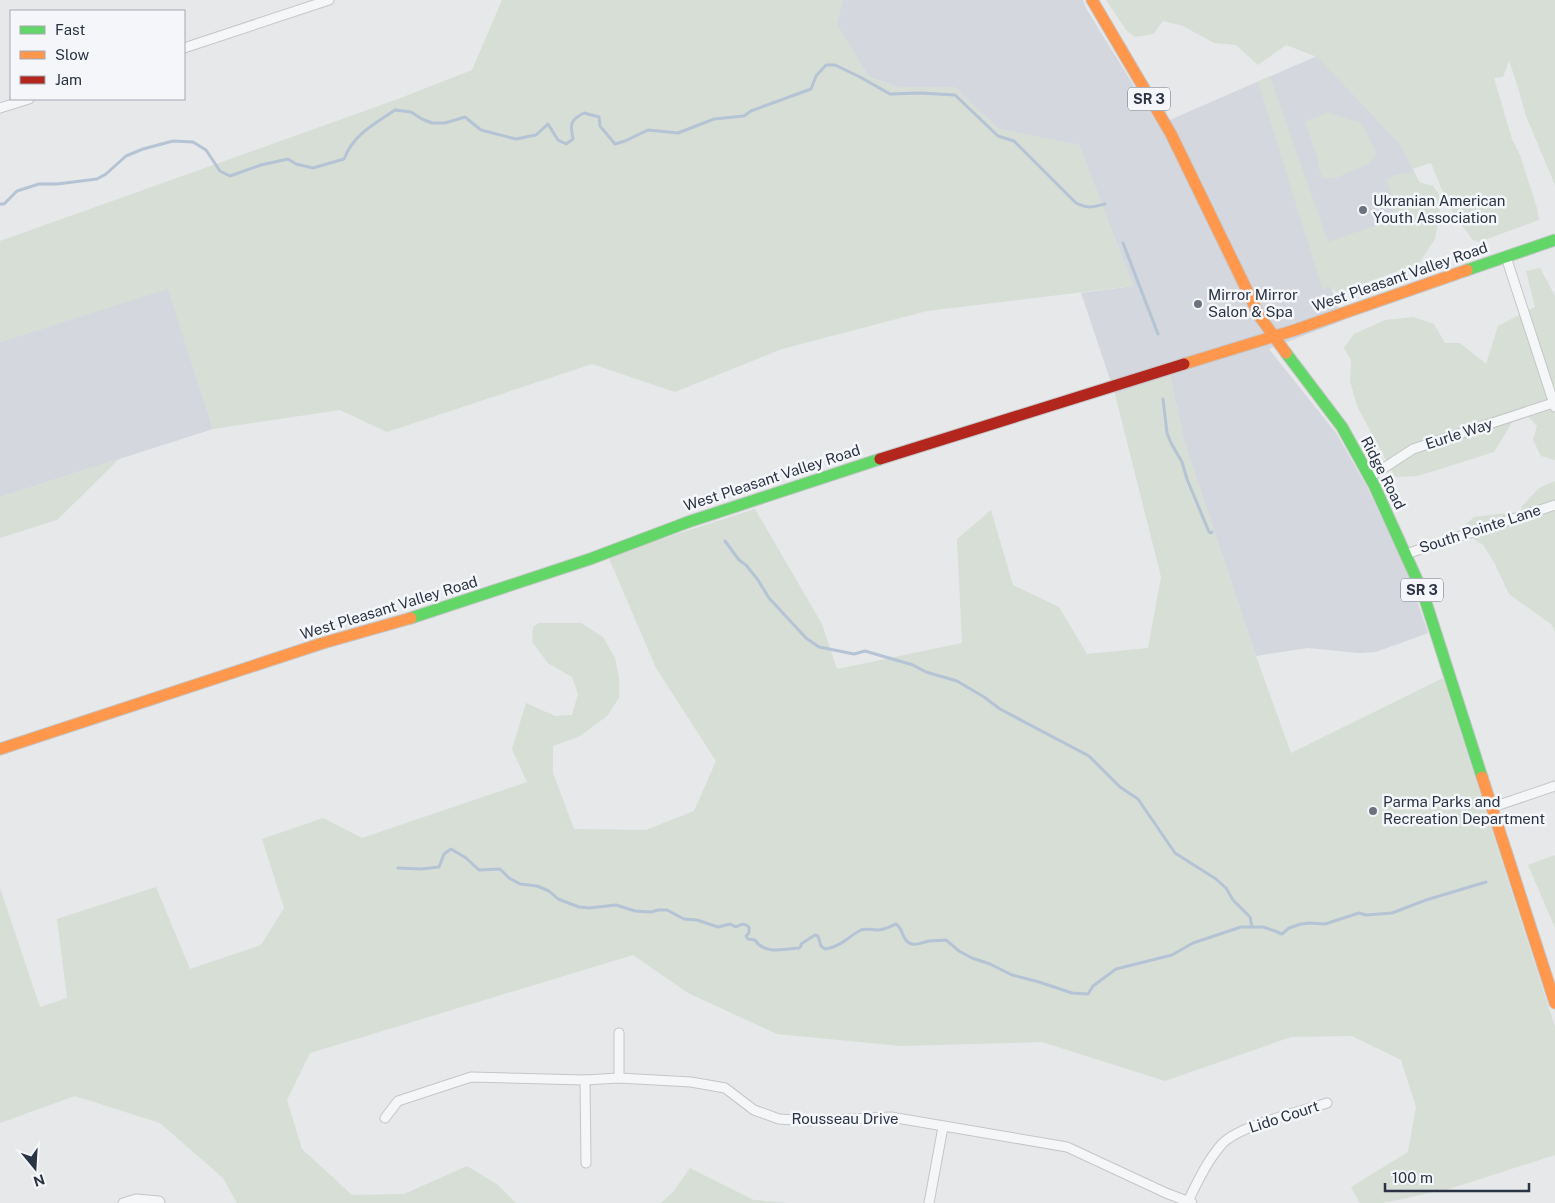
<svg xmlns="http://www.w3.org/2000/svg" width="1555" height="1203" viewBox="0 0 1555 1203" font-family="'Public Sans',sans-serif">
	<rect width="100%" height="100%" fill="#e6e8ea"/>
	<g fill="#d4d7dd">
		<path d="M 843,0 L 1083,0 L 1086,8 L 1158,125 L 1317,56 L 1401,145 L 1432,208 L 1319,251 L 1342,321 L 1269,349 L 1336,433 L 1366,485 L 1407,571 L 1428,633 L 1376,652 L 1359,653 L 1308,648 L 1256,656 L 1184,441 L 1170,376 L 1115,394 L 1081,293 L 1133,286 L 1079,145 L 999,129 L 954,87 L 897,87 L 869,77 L 836,24 Z"/>
		<path d="M 168,288 L 213,429 L 0,497 L 0,342 Z"/>
	</g>
	<g fill="#d6ded6">
		<path d="M 502,0 L 843,0 L 836,24 L 869,77 L 897,87 L 954,87 L 999,129 L 1079,145 L 1133,286 L 927,311 L 782,349 L 675,392 L 592,364 L 387,432 L 340,410 L 213,429 L 168,289 L 0,342 L 0,241 L 398,99 L 472,70 Z"/>
		<path d="M 1106,0 L 1555,0 L 1555,185 L 1526,116 L 1516,81 L 1509,61 L 1503,77 L 1494,78 L 1512,139 L 1520,155 L 1537,208 L 1539,220 L 1479,242 L 1473,240 L 1454,215 L 1442,190 L 1431,163 L 1412,169 L 1401,145 L 1317,57 L 1286,45 L 1258,65 L 1236,45 L 1214,43 L 1183,26 L 1163,21 L 1153,34 L 1135,37 L 1126,30 Z"/>
		<path d="M 1270,76 L 1328,242 L 1383,223 L 1394,211 L 1394,200 L 1386,180 L 1395,175 L 1414,172 L 1419,182 L 1433,186 L 1439,194 L 1440,214 L 1435,239 L 1419,263 L 1338,293 L 1328,286 L 1323,291 L 1258,82 Z"/>
		<path d="M 1327,112 L 1351,120 L 1358,121 L 1363,125 L 1376,153 L 1375,158 L 1368,164 L 1336,178 L 1322,178 L 1318,166 L 1318,159 L 1305,122 Z"/>
		<path d="M 1540,268 L 1555,296 L 1555,460 L 1541,456 L 1533,440 L 1537,426 L 1529,417 L 1513,421 L 1494,452 L 1418,476 L 1395,477 L 1357,406 L 1350,381 L 1351,360 L 1344,348 L 1354,334 L 1385,320 L 1413,317 L 1434,324 L 1445,343 L 1460,343 L 1486,364 L 1498,326 L 1535,307 L 1526,271 Z"/>
		<path d="M 1170,376 L 1184,441 L 1256,656 L 1291,753 L 1443,678 L 1555,1027 L 1555,1155 L 1449,1189 L 1383,1203 L 1360,1203 L 1351,1187 L 1408,1152 L 1416,1107 L 1401,1060 L 1352,1036 L 1291,1037 L 1165,1081 L 1042,1042 L 901,1046 L 777,1034 L 688,993 L 633,955 L 310,1053 L 287,1100 L 302,1149 L 352,1195 L 404,1194 L 467,1166 L 498,1185 L 516,1203 L 237,1203 L 223,1178 L 160,1123 L 75,1096 L 0,1123 L 0,888 L 40,1007 L 67,998 L 57,919 L 156,887 L 190,969 L 261,945 L 284,908 L 262,839 L 323,818 L 362,838 L 527,782 L 512,749 L 526,703 L 555,716 L 572,715 L 578,694 L 572,677 L 548,663 L 532,642 L 533,627 L 539,623 L 581,623 L 603,637 L 615,658 L 619,677 L 619,698 L 607,716 L 580,736 L 553,746 L 553,773 L 574,829 L 646,830 L 694,811 L 716,761 L 656,668 L 608,556 L 755,509 L 822,624 L 837,669 L 962,643 L 957,539 L 991,510 L 1013,585 L 1059,607 L 1087,654 L 1148,648 L 1161,577 L 1115,394 Z"/>
		<path d="M 119,459 L 57,520 L 0,538 L 0,497 Z"/>
		<path d="M 1555,481 L 1555,632 L 1551,624 L 1509,594 L 1494,562 L 1483,545 L 1468,535 L 1464,526 L 1474,517 L 1506,513 L 1519,518 L 1522,506 L 1539,488 Z"/>
		<path d="M 1555,855 L 1555,928 L 1528,865 Z"/>
		<path d="M 690,1168 L 754,1200 L 790,1203 L 661,1203 L 673,1192 Z"/>
	</g>
	<g fill="none" stroke-linecap="round" stroke-linejoin="round">
		<g stroke="#b4c4d5" stroke-width="3">
			<path d="M 0,204 L 4,204 L 17,191 L 39,184 L 57,184 L 97,179 L 106,174 L 126,156 L 143,149 L 173,141 L 193,142 L 206,150 L 220,171 L 230,176 L 261,165 L 288,159 L 296,164 L 313,168 L 344,159 C 353,135 374,124 395,110 L 411,112 L 422,119 L 432,123 L 445,123 L 465,117 L 481,130 L 516,139 L 536,135 L 548,124 L 558,140 L 566,144 L 573,139 C 570,124 570,120 584,113 L 599,117 L 600,126 L 615,144 L 625,141 L 648,130 L 678,133 L 714,119 L 744,116 L 751,111 L 811,89 L 816,76 L 826,65 L 835,65 L 860,77 L 890,94 L 920,93 L 955,95 L 998,136 L 1014,141 L 1076,203 C 1088,209 1093,207 1105,204"/>
			<path d="M 1123,243 L 1158,334"/>
			<path d="M 1163,399 L 1167,433 L 1171,443 L 1182,462 L 1187,479 L 1209,532 L 1211,533 L 1212,532"/>
			<path d="M 725,541 L 739,560 L 746,565 L 758,580 L 769,598 L 806,638 L 819,647 L 854,654 L 865,651 L 913,665 L 926,672 L 957,681 L 984,697 L 1000,709 L 1089,756 L 1120,787 L 1138,799 L 1175,853 L 1216,879 L 1226,888 L 1233,900 L 1250,917 L 1252,927"/>
			<path d="M 398,868 L 421,869 L 439,867 L 444,854 L 451,849 L 466,858 L 479,870 L 500,869 L 509,878 L 520,884 L 537,886 L 549,891 L 558,899 L 579,907 L 589,908 L 616,905 L 635,911 L 651,912 L 658,910 L 667,910 L 684,919 L 697,920 L 718,927 L 730,924 L 736,927 C 741,924 744,923 749,927 L 749,933 L 746,936 L 748,939 L 755,940 C 764,955 785,949 799,948 L 801,946 L 801,944 L 815,935 L 818,936 L 821,946 L 825,949 C 841,947 849,936 861,930 C 866,928 872,930 877,930 C 884,930 891,926 896,924 C 902,928 901,932 904,937 C 910,949 920,943 929,941 C 934,940 940,941 946,940 L 959,951 L 972,958 L 990,964 L 1012,975 L 1039,982 L 1072,993 L 1088,994 L 1093,986 L 1116,969 L 1172,955 L 1193,943 L 1241,927 L 1263,927 L 1275,931 L 1282,934 L 1289,928 L 1301,924 L 1309,923 L 1325,924 L 1359,913 L 1366,915 L 1392,913 L 1426,900 L 1486,882"/>
		</g>
		<defs>
			<g id="street">
				<path d="M 184,48 L 329,0"/>
				<path d="M 0,108 L 29,99"/>
				<path d="M 1506,257 L 1555,407"/>
				<path d="M 1370,477 L 1413,449 L 1553,403"/>
				<path d="M 1406,554 L 1555,505"/>
				<path d="M 1493,807 L 1555,786"/>
				<path d="M 619,1078 L 619,1033"/>
				<path d="M 585,1080 L 586,1163"/>
				<path d="M 385,1118 L 398,1101 L 471,1077 L 585,1080 L 619,1078 L 691,1082 L 725,1088 L 754,1110 L 779,1119 L 809,1121 L 891,1117 L 1067,1147 L 1166,1193 L 1192,1203"/>
				<path d="M 1188,1201 C 1198,1181 1207,1161 1222,1144 C 1240,1125 1300,1112 1327,1103"/>
				<path d="M 123,1203 L 136,1199 L 159,1201 L 160,1203"/>
				<path d="M 929,1203 L 943,1127"/>
			</g>
			<g id="fast">
				<path d="M 1467,270 L 1555,240"/>
				<path d="M 1286,353 L 1342,427 L 1374,485 L 1423,593 L 1482,777"/>
				<path d="M 411,618 L 590,559 L 688,522 L 880,459"/>
			</g>
			<g id="slow">
				<path d="M 1092,0 L 1171,134 L 1260,317 L 1286,353"/>
				<path d="M 1184,364 L 1295,330 L 1467,270"/>
				<path d="M 0,749 L 323,643 L 411,618"/>
				<path d="M 1482,777 L 1555,1003"/>
			</g>
			<path id="jam" d="M 880,459 L 1184,364"/>
		</defs>
		<use href="#street" stroke="#c4c6c8" stroke-width="11"/>
		<use href="#fast" stroke="#c4c6c8" stroke-width="13"/>
		<use href="#slow" stroke="#c4c6c8" stroke-width="13"/>
		<use href="#jam" stroke="#c4c6c8" stroke-width="13"/>
		<use href="#street" stroke="#f5f6f7" stroke-width="9"/>
		<use href="#fast" stroke="#63d668" stroke-width="11"/>
		<use href="#slow" stroke="#ff974d" stroke-width="11"/>
		<use href="#jam" stroke="#b3261e" stroke-width="11"/>
	</g>
	<g fill="#6c737f" stroke="#f4f6f9" stroke-width="2">
		<circle cx="1363" cy="210" r="5"/>
		<circle cx="1198" cy="304" r="5"/>
		<circle cx="1373" cy="811" r="5"/>
	</g>
	<g text-anchor="middle" stroke-width="5" stroke-linejoin="round" paint-order="stroke">
		<g fill="#f4f6f9" stroke="#676e7b" stroke-width="1">
			<rect x="1128" y="87.5" width="42" height="23" rx="4"/>
			<rect x="1401" y="578.5" width="42" height="23" rx="4"/>
		</g>
		<g font-size="14" font-weight="bold" fill="#2b3445">
			<text x="1149" y="104">SR 3</text>
			<text x="1422" y="595">SR 3</text>
		</g>
		<g font-size="15" fill="#2b3445" stroke="#f4f6f9" text-anchor="start">
			<text x="1373" y="206">Ukranian American<tspan x="1373" dy="17">Youth Association</tspan></text>
			<text x="1208" y="300">Mirror Mirror<tspan x="1208" dy="17">Salon &amp; Spa</tspan></text>
			<text x="1383" y="807">Parma Parks and<tspan x="1383" dy="17">Recreation Department</tspan></text>
		</g>
		<g font-size="15" fill="#2b3445" stroke="#f4f6f9">
			<text transform="translate(1400 277) rotate(-19)" y="5">West Pleasant Valley Road</text>
			<text transform="translate(1459 434) rotate(-18)" y="5">Eurle Way</text>
			<text transform="translate(1383 473) rotate(63)" y="5">Ridge Road</text>
			<text transform="translate(772 478) rotate(-18)" y="5">West Pleasant Valley Road</text>
			<text transform="translate(1480 529) rotate(-18)" y="5">South Pointe Lane</text>
			<text transform="translate(389 608) rotate(-17)" y="5">West Pleasant Valley Road</text>
			<text transform="translate(1284 1117) rotate(-18)" y="5">Lido Court</text>
			<text x="845" y="1124">Rousseau Drive</text>
		</g>
	</g>
	<rect x="10" y="10" width="175" height="90" fill="#f4f6f9" stroke="#a4a8b1"/>
	<rect x="20" y="26" width="25" height="8" fill="#63d668" stroke="#a4a8b1"/>
	<text x="55" y="35" font-size="15" fill="#2b3445">Fast</text>
	<rect x="20" y="51" width="25" height="8" fill="#ff974d" stroke="#a4a8b1"/>
	<text x="55" y="60" font-size="15" fill="#2b3445">Slow</text>
	<rect x="20" y="76" width="25" height="8" fill="#b3261e" stroke="#a4a8b1"/>
	<text x="55" y="85" font-size="15" fill="#2b3445">Jam</text>
	<g transform="translate(35 1168) rotate(162)" stroke="#f4f6f9" stroke-width="4" paint-order="stroke">
	<path d="M0-4L9 19L0 12L-9 19Z" fill="#2b3445"/>
	<text y="-8" font-size="14" font-weight="bold" text-anchor="middle" fill="#2b3445">N</text>
	</g>
	<path d="M1385 1183v8h144v-8" fill="none" stroke="#2b3445" stroke-width="2.5"/>
	<text x="1392" y="1183" font-size="15" fill="#2b3445" stroke="#f4f6f9" stroke-width="4" paint-order="stroke">100 m</text>
</svg>
